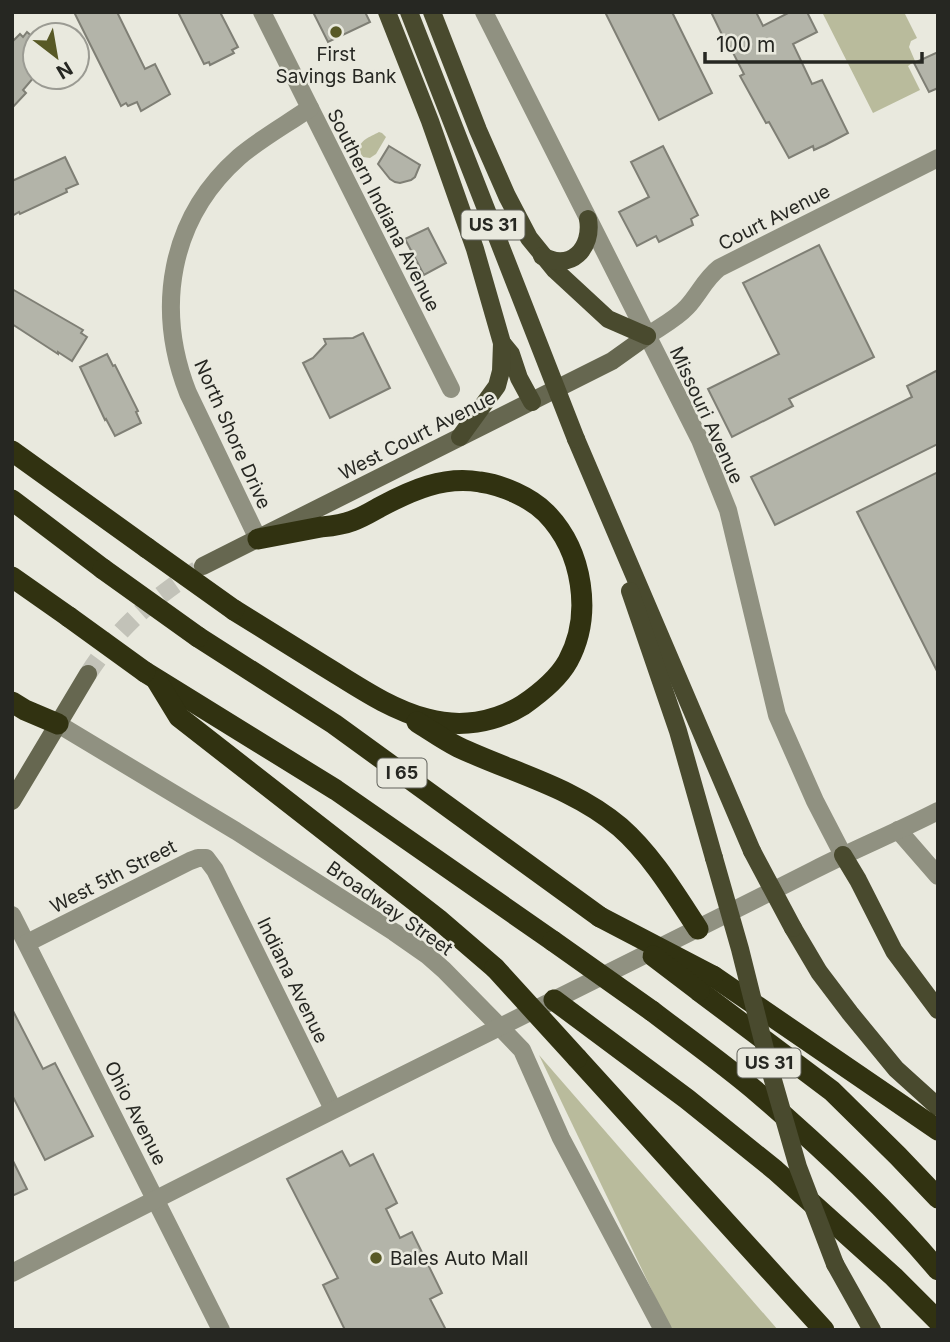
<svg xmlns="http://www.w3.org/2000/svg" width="950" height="1342" viewBox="0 0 950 1342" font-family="Inter,sans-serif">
	<rect width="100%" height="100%" fill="#e9e9de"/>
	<g fill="#b9bb9c">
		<path d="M 822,12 L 904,12 L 917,38 L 911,41 L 909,47 L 915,61 L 908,66 L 920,90 L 873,113 Z"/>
		<path d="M 379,132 L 382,133 L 386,137 L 376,154 L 370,158 L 363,157 L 359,151 C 359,140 370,137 379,132 Z"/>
		<path d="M 539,1055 L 778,1330 L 671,1330 Z"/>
	</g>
	<g fill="#b3b4a9" stroke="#7f7f75" stroke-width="2">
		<path d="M 74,12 L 117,12 L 145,69 L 155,64 L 170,94 L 141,111 L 137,102 L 128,106 L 126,103 L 121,106 Z"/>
		<path d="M 178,12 L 220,12 L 238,47 L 232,50 L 234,53 L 210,65 L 209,62 L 204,64 Z"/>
		<path d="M 313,12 L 365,12 L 370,22 L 328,42 Z"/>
		<path d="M 605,12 L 672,12 L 712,93 L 659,120 Z"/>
		<path d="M 711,12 L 756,12 L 763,26 L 790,12 L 807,12 L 817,32 L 793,44 L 812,84 L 822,80 L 848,133 L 825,145 L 814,150 L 813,146 L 789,158 L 769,122 L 766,123 L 740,76 L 744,74 L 729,45 L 727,45 Z"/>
		<path d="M 27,32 L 35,39 L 35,76 L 23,90 L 26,93 L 12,108 L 12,42 L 20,34 L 23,37 Z"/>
		<path d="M 938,52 L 938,88 L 929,92 L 914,63 Z"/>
		<path d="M 389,146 L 420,165 L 415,177 L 411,180 L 400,183 L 395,182 L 390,179 L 378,164 Z"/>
		<path d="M 663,146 L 698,215 L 691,219 L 693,225 L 659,242 L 656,236 L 637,246 L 619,212 L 649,197 L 631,162 Z"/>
		<path d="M 65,157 L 78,184 L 66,189 L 67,192 L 20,214 L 19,212 L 12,216 L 12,181 Z"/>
		<path d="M 428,228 L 446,263 L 424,275 L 405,239 Z"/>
		<path d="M 819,245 L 874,357 L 789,399 L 793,406 L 732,437 L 708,389 L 779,354 L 743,283 Z"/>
		<path d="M 12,289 L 83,330 L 81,333 L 87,337 L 72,361 L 58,352 L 58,354 L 12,324 Z"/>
		<path d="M 363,333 L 390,388 L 330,418 L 303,363 L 313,358 L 326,344 L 324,339 L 353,338 Z"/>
		<path d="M 107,354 L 113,366 L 115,365 L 138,411 L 136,412 L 141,423 L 115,436 L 106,419 L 105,420 L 80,367 Z"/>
		<path d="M 938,370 L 938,444 L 775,525 L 751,477 L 912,397 L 907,386 Z"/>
		<path d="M 938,472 L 938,673 L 857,512 Z"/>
		<path d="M 12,1009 L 43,1069 L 55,1063 L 93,1136 L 45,1160 L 12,1095 Z"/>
		<path d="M 342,1151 L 350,1166 L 373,1154 L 397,1203 L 386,1209 L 400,1238 L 412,1232 L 442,1293 L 430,1299 L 446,1330 L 345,1330 L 323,1285 L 338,1278 L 287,1179 Z"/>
		<path d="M 12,1159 L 27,1189 L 12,1196 Z"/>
	</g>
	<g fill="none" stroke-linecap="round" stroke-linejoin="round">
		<path stroke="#c2c2b8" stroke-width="18" stroke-dasharray="18 9" stroke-linecap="butt" d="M 88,674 C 115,631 155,596 197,570"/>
		<g stroke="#909181" stroke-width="18">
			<path d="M 310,108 L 451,389"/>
			<path d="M 898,830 L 938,876"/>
			<path d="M 12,915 L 221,1330"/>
			<path d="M 27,943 L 190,861 L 198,858 L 206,858 L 215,870 L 333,1109"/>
			<path d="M 499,1026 L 522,1050 L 561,1138 L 663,1330"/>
		</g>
		<g stroke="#909181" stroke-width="18">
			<path d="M 484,12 L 700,440 L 728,510 L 777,715 L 815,801 L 843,855"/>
			<path d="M 647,336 C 660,327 676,319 687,307 C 699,294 705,279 719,268 L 938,158"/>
			<path d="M 258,539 L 188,393 C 155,309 169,219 239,157 C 260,139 287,124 310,108 L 262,12"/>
			<path d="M 58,724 L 236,831 L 394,932 L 427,955 L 444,970 L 499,1026"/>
			<path d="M 12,1273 C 278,1135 547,1005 814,870 C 855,849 897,832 938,811"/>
		</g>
		<g stroke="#666750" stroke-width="18">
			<path d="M 203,566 L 612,361 L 647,336"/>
			<path d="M 12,801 L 88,674"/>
		</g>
		<g stroke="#494a2e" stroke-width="18">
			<path d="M 387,12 L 430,121 L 475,249 L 502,343 L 511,354 L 519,378 L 532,402"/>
			<path d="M 432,12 L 478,130 L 507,196 L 529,238 L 555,270 L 608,319 L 647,336"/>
			<path d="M 542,256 C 571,272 593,248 588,219"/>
			<path d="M 460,437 L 497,386 L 501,371 L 502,343"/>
			<path d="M 576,439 L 752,851"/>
			<path d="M 630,591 L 678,731 L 714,858"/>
			<path d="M 843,855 L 858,880 L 894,951 L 938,1010"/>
			<path d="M 793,928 L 819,972 L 850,1013 L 896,1069 L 938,1107"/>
			<path d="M 835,1264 L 872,1330"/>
		</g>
		<g stroke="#313211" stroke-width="21">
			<path d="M 12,451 L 147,548"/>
			<path d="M 12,500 L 103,569"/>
			<path d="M 12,577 L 69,617"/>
			<path d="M 234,610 C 264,629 294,647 324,666 C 357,686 389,709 427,719 C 460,728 494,723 523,705 C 539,694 558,679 568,661 C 593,615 583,551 546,513 C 530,497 502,485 480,482 C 443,476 412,490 380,507 C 371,512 361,518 352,521 C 342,525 331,526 321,527 C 300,531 279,535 258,539"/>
			<path d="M 198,637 L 334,724 L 600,917"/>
			<path d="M 145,672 L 336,790 L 553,941"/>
			<path d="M 157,681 L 179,717 L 438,919 L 495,968"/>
			<path d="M 12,702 L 25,710 L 58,724"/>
			<path d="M 417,722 C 430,730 444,740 458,747 C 513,773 573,787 620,827 C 652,855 675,894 698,929"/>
			<path d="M 713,976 L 938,1130"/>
			<path d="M 699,991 L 832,1091 L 898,1156 L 938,1198"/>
			<path d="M 554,1000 L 687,1099 L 775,1170 L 894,1277 L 938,1321"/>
			<path d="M 652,1011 C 687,1038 724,1064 758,1093 C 822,1148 884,1206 938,1270"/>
			<path d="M 577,1058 L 824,1330"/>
		</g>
		<g stroke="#494a2e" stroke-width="18">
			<path d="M 409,12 L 576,439"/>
			<path d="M 752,851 L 793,928"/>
			<path d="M 714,858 L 740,949 L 771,1073 L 798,1167 L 835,1264"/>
		</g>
		<g stroke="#313211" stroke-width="21">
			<path d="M 147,548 L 234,610"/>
			<path d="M 103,569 L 198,637"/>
			<path d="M 69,617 L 145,672"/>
			<path d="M 600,917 L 713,976"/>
			<path d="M 553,941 L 652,1011"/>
			<path d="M 653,956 L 699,991"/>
			<path d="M 495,968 L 577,1058"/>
		</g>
	</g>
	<g fill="#585926" stroke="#e9e9de" stroke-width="2.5">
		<circle cx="336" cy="32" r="7"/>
		<circle cx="376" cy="1258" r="7"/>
	</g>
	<g text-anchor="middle" stroke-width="5" stroke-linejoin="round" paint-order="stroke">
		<g fill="#e9e9de" stroke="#60615a" stroke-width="2">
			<rect x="461.5" y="210.5" width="63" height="29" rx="5"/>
			<rect x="377.5" y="758.5" width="49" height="29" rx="5"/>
			<rect x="737.5" y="1048.5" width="63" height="29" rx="5"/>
		</g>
		<g font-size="18" font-weight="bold" fill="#262722">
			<text x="493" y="231">US 31</text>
			<text x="402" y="779">I 65</text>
			<text x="769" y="1069">US 31</text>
		</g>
		<g font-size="19" fill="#262722" stroke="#e9e9de">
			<text x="336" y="61">First<tspan x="336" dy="22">Savings Bank</tspan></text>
			<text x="390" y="1265" text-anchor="start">Bales Auto Mall</text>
		</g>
		<g font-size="19" fill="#262722" stroke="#e9e9de">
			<text transform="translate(384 210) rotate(63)" y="7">Southern Indiana Avenue</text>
			<text transform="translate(774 217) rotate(-27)" y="7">Court Avenue</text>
			<text transform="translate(707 415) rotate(65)" y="7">Missouri Avenue</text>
			<text transform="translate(233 434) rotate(66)" y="7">North Shore Drive</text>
			<text transform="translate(417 435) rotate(-27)" y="7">West Court Avenue</text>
			<text transform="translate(113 876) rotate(-27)" y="7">West 5th Street</text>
			<text transform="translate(390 908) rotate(35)" y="7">Broadway Street</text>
			<text transform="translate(293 980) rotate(64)" y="7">Indiana Avenue</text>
			<text transform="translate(136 1113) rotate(63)" y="7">Ohio Avenue</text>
		</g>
	</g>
	<rect width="950" height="1342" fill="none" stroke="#262722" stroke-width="28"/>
	<g transform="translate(56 56) rotate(149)"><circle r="33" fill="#e9e9de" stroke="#9b9b93" stroke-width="2"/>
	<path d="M0-5L12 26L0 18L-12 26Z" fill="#585926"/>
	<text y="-10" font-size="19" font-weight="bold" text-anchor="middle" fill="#262722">N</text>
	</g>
	<path d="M705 52v10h217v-10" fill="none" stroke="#262722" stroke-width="3.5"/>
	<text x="716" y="52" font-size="21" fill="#262722" stroke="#e9e9de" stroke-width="5" paint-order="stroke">100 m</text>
</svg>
